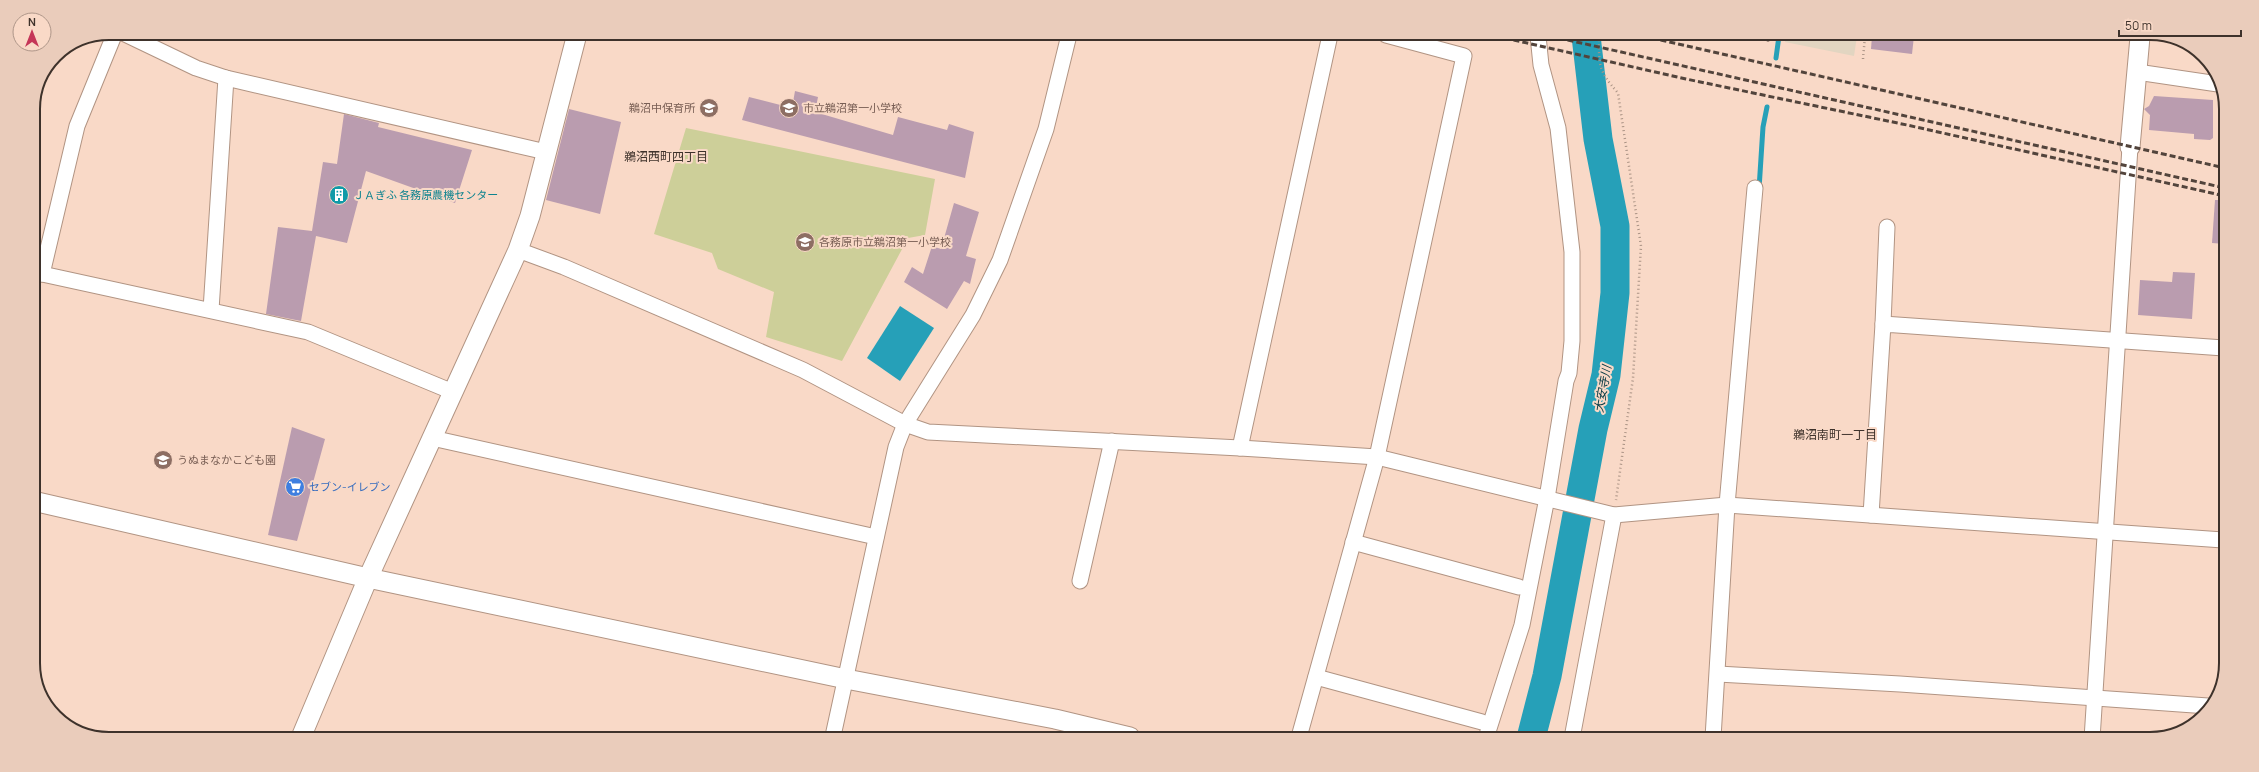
<svg xmlns="http://www.w3.org/2000/svg" width="2259" height="772" viewBox="0 0 2259 772" font-family="Manrope,'Noto Sans JP',sans-serif">
	<rect width="100%" height="100%" fill="#f9d9c7"/>
	<path fill="#e2d5c1" d="M 1786,36 L 1857,36 L 1854,56 L 1785,42 Z"/>
	<path fill="#cdcf99" d="M 686,128 L 935,179 L 925,235 L 908,238 L 842,361 L 766,337 L 774,292 L 718,269 L 712,253 L 654,234 Z"/>
	<path fill="#26a0b8" d="M 900,306 L 934,328 L 900,381 L 867,358 Z"/>
	<g fill="none" stroke-linecap="round" stroke-linejoin="round">
		<g stroke="#26a0b8" stroke-width="5">
			<path d="M 1776,58 L 1779,36"/>
			<path d="M 1759,189 L 1763,127 L 1767,107"/>
		</g>
		<path stroke="#26a0b8" stroke-width="29" d="M 1531,738 L 1547,676 L 1593,429 L 1606,375 L 1615,293 L 1615,226 L 1598,139 L 1586,36"/>
	</g>
	<g fill="#ba9caf">
		<path d="M 1872,36 L 1914,36 L 1912,54 L 1871,49 Z"/>
		<path d="M 795,91 L 818,97 L 815,112 L 893,135 L 898,117 L 947,130 L 949,124 L 974,132 L 965,178 L 742,120 L 749,97 L 792,108 Z"/>
		<path d="M 2154,96 L 2213,100 L 2213,138 L 2210,140 L 2194,139 L 2194,134 L 2149,130 L 2150,115 L 2144,109 L 2149,106 Z"/>
		<path d="M 569,109 L 621,122 L 600,214 L 546,200 Z"/>
		<path d="M 344,114 L 379,123 L 378,127 L 472,150 L 455,203 L 366,171 L 347,243 L 316,236 L 301,321 L 266,314 L 278,227 L 312,231 L 323,162 L 337,164 Z"/>
		<path d="M 2215,200 L 2225,200 L 2225,244 L 2212,243 Z"/>
		<path d="M 954,203 L 979,212 L 966,256 L 976,259 L 970,284 L 964,281 L 947,309 L 904,282 L 912,267 L 923,274 L 932,246 L 941,249 Z"/>
		<path d="M 2173,272 L 2195,273 L 2192,319 L 2138,315 L 2140,280 L 2172,282 Z"/>
		<path d="M 292,427 L 325,439 L 297,541 L 268,535 Z"/>
	</g>
	<g fill="none" stroke-linecap="round" stroke-linejoin="round">
		<defs>
			<g id="minor">
				<path d="M 123,33 L 196,68 L 226,78 L 546,152"/>
				<path d="M 2137,72 L 2218,84"/>
				<path d="M 518,250 L 564,267 L 803,370 L 905,424 L 928,432 L 1240,448 L 1377,457 L 1614,515 L 1727,505 L 2223,540"/>
				<path d="M 33,272 L 308,332 L 453,392"/>
				<path d="M 42,274 L 77,126 L 115,33"/>
				<path d="M 211,310 L 226,78"/>
				<path d="M 1883,324 L 1887,227"/>
				<path d="M 432,438 L 876,537"/>
				<path d="M 1240,448 L 1330,35"/>
				<path d="M 1871,515 L 1883,324 L 2224,348"/>
				<path d="M 1353,542 L 1519,587"/>
				<path d="M 1080,581 L 1112,441"/>
				<path d="M 1718,674 L 1900,684 L 2208,706"/>
				<path d="M 1316,677 L 1482,722"/>
				<path d="M 833,736 L 896,447 L 905,424 L 973,315 L 1000,260 L 1046,129 L 1069,35"/>
				<path d="M 1299,737 L 1377,457 L 1464,56 L 1386,35"/>
				<path d="M 1486,738 L 1522,625 L 1547,498 L 1566,381 L 1569,373 L 1572,341 L 1572,252 L 1558,128 L 1541,65 L 1538,36"/>
				<path d="M 1572,738 L 1614,515"/>
				<path d="M 1713,738 L 1727,505 L 1755,188"/>
				<path d="M 2092,739 L 2130,147"/>
			</g>
			<g id="tertiary">
				<path d="M 2130,147 L 2140,37"/>
				<path d="M 33,501 L 368,578 L 846,679 L 1055,719 L 1130,737"/>
				<path d="M 302,735 L 368,578 L 518,250 L 530,216 L 577,34"/>
			</g>
		</defs>
		<use href="#minor" stroke="#b19483" stroke-width="17"/>
		<use href="#tertiary" stroke="#b19483" stroke-width="21"/>
		<g stroke="#aa9385" stroke-width="2.5" stroke-dasharray="1 3" stroke-linecap="butt">
			<path d="M 1599,36 C 1599,66 1598,70 1618,93 L 1641,246 L 1633,378 L 1616,500"/>
			<path d="M 1768,42 L 1768,36"/>
			<path d="M 1863,59 L 1865,36"/>
		</g>
		<use href="#minor" stroke="#fff" stroke-width="15"/>
		<use href="#tertiary" stroke="#fff" stroke-width="19"/>
		<g stroke="#52443c" stroke-width="3" stroke-dasharray="6 3" stroke-linecap="butt">
			<path d="M 1496,36 L 1686,79 L 1907,125 L 2225,196"/>
			<path d="M 1550,36 L 2225,188"/>
			<path d="M 1643,36 L 2225,168"/>
		</g>
	</g>
	<defs>
		<symbol id="school-disc" viewBox="-11 -11 22 22"><circle r="9.5" fill="#8d6e63" stroke="#f9d9c7"/><path d="M0-5L7-2L0 1L-7-2ZM-4 1L0 2.5L4 1V4Q0 6-4 4Z" fill="#fff"/></symbol>
		<symbol id="building-disc" viewBox="-11 -11 22 22"><circle r="9.5" fill="#0f9aa8" stroke="#f9d9c7"/><path d="M-4-6H4V6H1V3H-1V6H-4ZM-2.5-4.3h1.7v1.8h-1.7ZM.8-4.3h1.7v1.8H.8ZM-2.5-1h1.7V.8h-1.7ZM.8-1h1.7V.8H.8Z" fill="#fff"/></symbol>
		<symbol id="supermarket-disc" viewBox="-11 -11 22 22"><circle r="9.5" fill="#3f7fe0" stroke="#f9d9c7"/><path d="M-6-5.5h2.5l.6 2H6L4.5 2H-2.5L-4.4-4H-6ZM-1.5 3.2a1.3 1.3 0 1 0 .1 0ZM3 3.2a1.3 1.3 0 1 0 .1 0Z" fill="#fff"/></symbol>
	</defs>
	<g fill-rule="evenodd">
		<use href="#school-disc" x="698" y="97" width="22" height="22"/>
		<use href="#school-disc" x="778" y="97" width="22" height="22"/>
		<use href="#building-disc" x="328" y="184" width="22" height="22"/>
		<use href="#school-disc" x="794" y="231" width="22" height="22"/>
		<use href="#school-disc" x="152" y="449" width="22" height="22"/>
		<use href="#supermarket-disc" x="284" y="476" width="22" height="22"/>
	</g>
	<g text-anchor="middle" stroke-width="4" stroke-linejoin="round" paint-order="stroke">
		<g font-size="11" fill="#785e54" stroke="#f9d9c7" text-anchor="start">
			<text x="695" y="112" text-anchor="end">鵜沼中保育所</text>
			<text x="803" y="112">市立鵜沼第一小学校</text>
			<text x="819" y="246">各務原市立鵜沼第一小学校</text>
			<text x="177" y="464">うぬまなかこども園</text>
		</g>
		<g font-size="11" fill="#0d838f" stroke="#f9d9c7" text-anchor="start">
			<text x="353" y="199">ＪＡぎふ 各務原農機センター</text>
		</g>
		<g font-size="11" fill="#366cbe" stroke="#f9d9c7" text-anchor="start">
			<text x="309" y="491">セブン-イレブン</text>
		</g>
		<g font-size="12" fill="#3e322b" stroke="#f9d9c7">
			<text x="666" y="161">鵜沼西町四丁目</text>
			<text x="1835" y="439">鵜沼南町一丁目</text>
		</g>
		<g font-size="12" font-style="italic" fill="#003641" stroke="#f9d9c7">
			<text transform="translate(1603 389) rotate(-80)" y="4">大安寺川</text>
		</g>
	</g>
	<path d="M0 0H2259V772H0ZM109 40H2150A69 69 0 0 1 2219 109V663A69 69 0 0 1 2150 732H109A69 69 0 0 1 40 663V109A69 69 0 0 1 109 40Z" fill="#eaccbb" fill-rule="evenodd"/>
	<path fill="none" stroke="#3e322b" stroke-width="2" d="M109 40H2150A69 69 0 0 1 2219 109V663A69 69 0 0 1 2150 732H109A69 69 0 0 1 40 663V109A69 69 0 0 1 109 40Z"/>
	<g transform="translate(32 32)"><circle r="19" fill="#f9d9c7" stroke="#ae9689"/>
	<path d="M0-3L7 15L0 10L-7 15Z" fill="#c53658"/>
	<text y="-6" font-size="11" font-weight="bold" text-anchor="middle" fill="#3e322b">N</text>
	</g>
	<path d="M2119 30v6h122v-6" fill="none" stroke="#3e322b" stroke-width="2"/>
	<text x="2125" y="30" font-size="12" fill="#3e322b" stroke="#f9d9c7" stroke-width="3" paint-order="stroke">50 m</text>
</svg>
